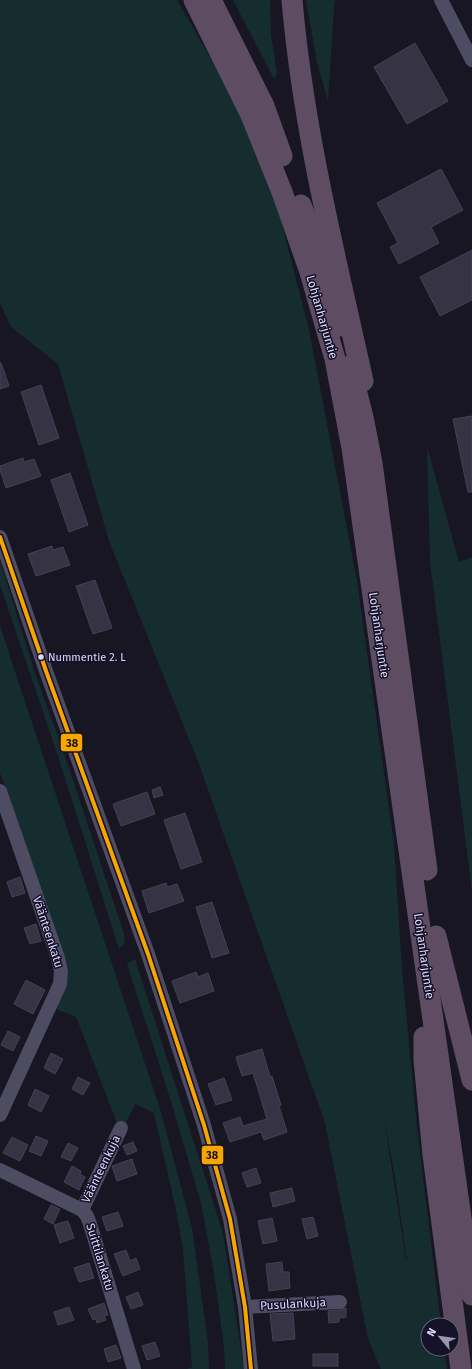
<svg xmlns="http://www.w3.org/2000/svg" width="472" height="1369" viewBox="0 0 472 1369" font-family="'Fira Sans',sans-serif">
	<rect width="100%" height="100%" fill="#181622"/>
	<g fill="#152d2e" fill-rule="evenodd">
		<path d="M 0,0 L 177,0 L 229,90 L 273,190 L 309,330 L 357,581 L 394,844 L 402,970 L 417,1127 L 441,1325 L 428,1325 L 428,1349 L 444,1349 L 447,1369 L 381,1369 L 368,1339 L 325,1123 L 199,764 L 109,541 L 58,364 L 11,327 L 0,303 ZM 384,1119 L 395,1177 L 407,1261 L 406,1260 Z"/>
		<path d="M 233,0 L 270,0 L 271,35 L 277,73 L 274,79 Z"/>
		<path d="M 306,0 L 335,0 L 334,8 L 328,101 L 317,63 Z"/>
		<path d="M 427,446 L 459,562 L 472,557 L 472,891 L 430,562 Z"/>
		<path d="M 0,561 L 37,679 L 61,744 L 124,934 C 125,941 125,945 119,949 L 58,756 L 0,585 Z"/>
		<path d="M 0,626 L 161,1112 L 192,1228 L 208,1342 L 209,1369 L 187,1369 L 192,1367 L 183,1250 L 176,1210 L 154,1113 L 135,1104 L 124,1127 L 117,1123 L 76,1017 L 56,1009 L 63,988 L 15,813 L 0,773 Z"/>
		<path d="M 135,959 L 223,1233 L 244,1369 L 225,1369 L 224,1347 L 214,1273 L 201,1203 L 169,1095 L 127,964 Z"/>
	</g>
	<g fill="#363444" stroke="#454155">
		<path d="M 415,43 L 448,101 L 407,124 L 374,67 Z"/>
		<path d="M 441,169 L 463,210 L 431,227 L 439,243 L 399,264 L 390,247 L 398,243 L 377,203 Z"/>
		<path d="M 472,250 L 472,300 L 440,316 L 420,277 Z"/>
		<path d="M 0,363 L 1,363 L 9,386 L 0,389 Z"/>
		<path d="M 41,385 L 59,438 L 39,445 L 21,392 Z"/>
		<path d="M 472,416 L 472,492 L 468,492 L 453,419 Z"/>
		<path d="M 23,458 L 24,462 L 34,459 L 41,476 L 6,488 L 0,470 L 0,466 Z"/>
		<path d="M 70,473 L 88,525 L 69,532 L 51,480 Z"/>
		<path d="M 52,546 L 53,550 L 63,547 L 70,565 L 36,576 L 28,554 Z"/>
		<path d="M 95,580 L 112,628 L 93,634 L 76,586 Z"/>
		<path d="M 160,787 L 163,795 L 154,798 L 152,790 Z"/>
		<path d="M 147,792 L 155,814 L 121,826 L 113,804 Z"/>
		<path d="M 185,813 L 202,862 L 181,869 L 164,820 Z"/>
		<path d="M 20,877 L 25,893 L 12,897 L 7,882 Z"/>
		<path d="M 166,883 L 167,887 L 177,884 L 184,901 L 149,913 L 142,891 Z"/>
		<path d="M 212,902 L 229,953 L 212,958 L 196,907 Z"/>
		<path d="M 36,924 L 41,941 L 30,944 L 24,928 Z"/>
		<path d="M 196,972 L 198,977 L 208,973 L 214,991 L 180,1003 L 172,981 Z"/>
		<path d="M 26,980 L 45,990 L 33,1014 L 14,1004 Z"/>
		<path d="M 8,1031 L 20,1037 L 13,1051 L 1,1045 Z"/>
		<path d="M 262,1049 L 270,1077 L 272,1076 L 281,1105 L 279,1106 L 287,1132 L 264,1140 L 261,1132 L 230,1142 L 223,1123 L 240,1117 L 243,1126 L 267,1119 L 253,1073 L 242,1076 L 236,1057 Z"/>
		<path d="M 51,1053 L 63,1059 L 55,1074 L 44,1068 Z"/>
		<path d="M 78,1077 L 90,1083 L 83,1095 L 72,1089 Z"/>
		<path d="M 224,1078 L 232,1100 L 216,1105 L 208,1084 Z"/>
		<path d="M 35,1089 L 49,1096 L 41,1112 L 28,1105 Z"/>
		<path d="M 36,1136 L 48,1141 L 41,1156 L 29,1151 Z"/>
		<path d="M 12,1137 L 28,1145 L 20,1161 L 3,1153 Z"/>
		<path d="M 133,1142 L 137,1151 L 127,1155 L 123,1146 Z"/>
		<path d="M 68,1143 L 78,1148 L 71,1161 L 61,1157 Z"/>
		<path d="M 132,1159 L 137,1174 L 117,1181 L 112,1166 Z"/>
		<path d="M 72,1166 L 81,1171 L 80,1174 L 85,1177 L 79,1190 L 64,1182 Z"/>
		<path d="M 256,1168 L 261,1183 L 247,1187 L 242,1173 Z"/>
		<path d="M 292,1188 L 295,1201 L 273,1207 L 270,1193 Z"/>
		<path d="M 51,1205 L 60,1209 L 53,1224 L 44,1219 Z"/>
		<path d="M 118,1212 L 123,1226 L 107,1231 L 102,1217 Z"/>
		<path d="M 313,1217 L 318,1236 L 307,1239 L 302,1219 Z"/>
		<path d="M 272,1218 L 277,1241 L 263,1244 L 258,1221 Z"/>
		<path d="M 68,1221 L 74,1238 L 60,1243 L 54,1225 Z"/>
		<path d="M 126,1250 L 130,1261 L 136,1258 L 140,1269 L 123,1276 L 114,1254 Z"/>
		<path d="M 282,1262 L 283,1272 L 289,1272 L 290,1288 L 269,1291 L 266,1264 Z"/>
		<path d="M 89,1263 L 94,1278 L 79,1282 L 74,1268 Z"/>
		<path d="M 138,1292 L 143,1305 L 131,1309 L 126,1297 Z"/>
		<path d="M 104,1303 L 108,1315 L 104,1316 L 106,1320 L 97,1323 L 96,1319 L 93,1320 L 88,1309 Z"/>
		<path d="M 69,1307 L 74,1320 L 58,1325 L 54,1312 Z"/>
		<path d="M 346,1308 L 346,1317 L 339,1318 L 339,1322 L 329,1323 L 328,1311 L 340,1310 Z"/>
		<path d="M 293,1313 L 295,1339 L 273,1341 L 270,1314 Z"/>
		<path d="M 155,1342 L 160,1356 L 147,1360 L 142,1346 Z"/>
		<path d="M 116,1345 L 121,1358 L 108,1362 L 104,1349 Z"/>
		<rect x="313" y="1354" width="25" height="12"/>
	</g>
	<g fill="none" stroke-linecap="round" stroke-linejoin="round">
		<g stroke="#4d4c62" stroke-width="14">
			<path d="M 441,0 L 472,60"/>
			<path d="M 0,537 L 46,671 L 148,954 L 204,1125 L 230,1219 L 245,1307 L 251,1369"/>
			<path d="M 0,791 L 58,958 L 61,971 L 60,984 L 0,1115"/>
			<path d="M 0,1170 L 82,1210 L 87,1216 L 90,1224 L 134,1369"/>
			<path d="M 82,1210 L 121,1128"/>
			<path d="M 245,1307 L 340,1302"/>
		</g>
		<g stroke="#5d4c62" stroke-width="21">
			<path d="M 194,0 L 251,115 L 282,192 L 310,272 L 335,359 L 352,448 L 472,1295"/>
			<path d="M 211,0 L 264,106 L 282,156"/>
			<path d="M 292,0 C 303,129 335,255 363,381"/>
			<path d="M 301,205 L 324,264 L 339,326"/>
			<path d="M 350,366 L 363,417 L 372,463 L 427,870"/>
			<path d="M 436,936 L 472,1080"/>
			<path d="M 424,1037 L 424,1060 L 433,1155 L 461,1369"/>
		</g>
		<defs>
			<path id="bus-1" d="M 0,537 L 46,671 L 148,954 L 204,1125 L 230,1219 L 245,1307 L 251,1369"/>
		</defs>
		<use href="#bus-1" stroke="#151127" stroke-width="7"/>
		<use href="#bus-1" stroke="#f7a600" stroke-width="4"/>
	</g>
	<circle fill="#ddd9fd" stroke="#151127" stroke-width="1.5" cx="41" cy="657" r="3.5"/>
	<g text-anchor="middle" stroke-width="3" stroke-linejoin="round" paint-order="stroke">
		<g font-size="11" fill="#ddd9fd" stroke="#151127" text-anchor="start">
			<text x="48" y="661">Nummentie 2. L</text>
		</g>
		<g font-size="12" fill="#ddd9fd" stroke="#151127">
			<text transform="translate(322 317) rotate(74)" y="4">Lohjanharjuntie</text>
			<text transform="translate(379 635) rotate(82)" y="4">Lohjanharjuntie</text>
			<text transform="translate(48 932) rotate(72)" y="4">Väänteenkatu</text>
			<text transform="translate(424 956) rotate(82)" y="4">Lohjanharjuntie</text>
			<text transform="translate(101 1169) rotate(-64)" y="4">Väänteenkuja</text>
			<text transform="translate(100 1257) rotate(73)" y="4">Suittilankatu</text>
			<text transform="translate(293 1304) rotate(-3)" y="4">Pusulankuja</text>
		</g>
	</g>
	<g stroke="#151127" stroke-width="1.5">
		<rect x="60" y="733" width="23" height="19" rx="4" fill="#f7a600"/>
		<rect x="201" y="1145" width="23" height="20" rx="4" fill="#f7a600"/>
	</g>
	<g font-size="11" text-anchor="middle" font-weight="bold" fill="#111">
		<text x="72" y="747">38</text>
		<text x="212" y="1159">38</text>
	</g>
	<g transform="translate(440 1337) rotate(299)"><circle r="19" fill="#151127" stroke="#65617d"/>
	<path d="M0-3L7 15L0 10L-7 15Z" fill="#9895b0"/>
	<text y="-6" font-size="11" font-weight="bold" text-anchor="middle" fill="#ddd9fd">N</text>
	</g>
</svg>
